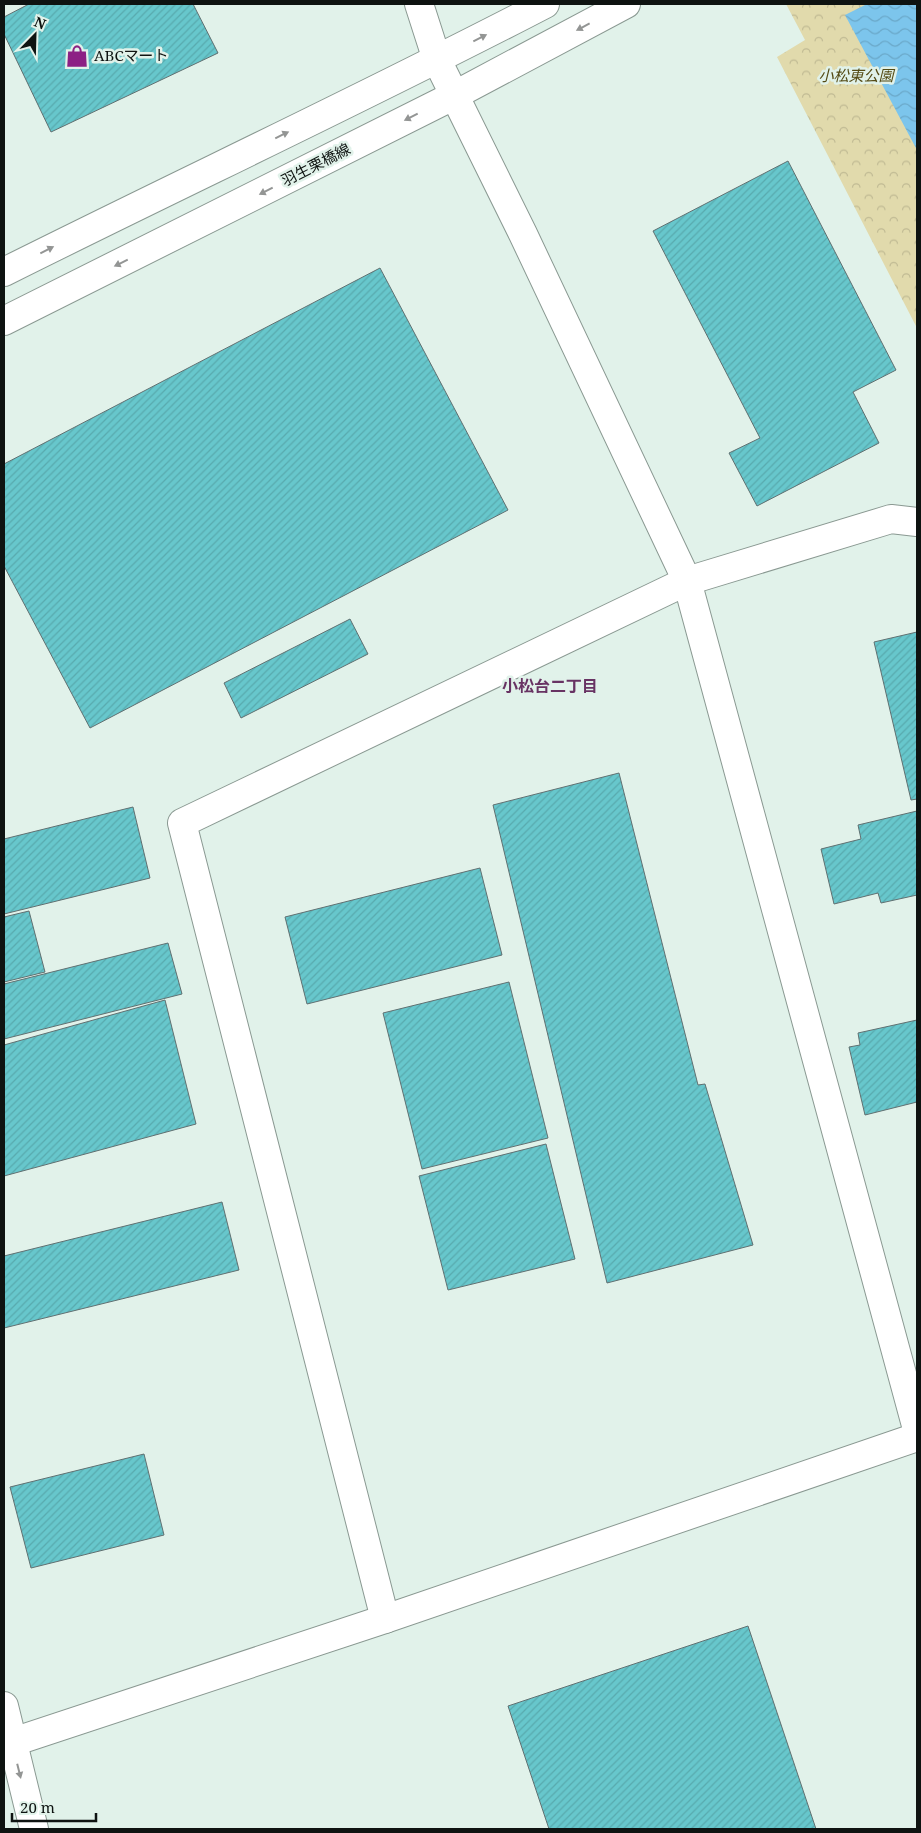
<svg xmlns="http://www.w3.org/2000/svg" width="921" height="1833" viewBox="0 0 921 1833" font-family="'Noto Serif','Noto Sans JP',serif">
	<defs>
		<pattern id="park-crowns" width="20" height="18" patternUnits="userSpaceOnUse" patternTransform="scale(1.25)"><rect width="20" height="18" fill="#e1daac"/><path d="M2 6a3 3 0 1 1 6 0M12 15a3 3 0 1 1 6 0" fill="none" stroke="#c0ba93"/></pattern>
		<pattern id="water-waves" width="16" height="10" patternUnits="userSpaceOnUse" patternTransform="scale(1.25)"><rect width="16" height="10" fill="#7cc5ec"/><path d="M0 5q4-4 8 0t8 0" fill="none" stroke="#6aa8c9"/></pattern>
		<pattern id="building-hatch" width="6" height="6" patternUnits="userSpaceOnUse" patternTransform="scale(1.25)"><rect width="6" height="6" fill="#67c7cc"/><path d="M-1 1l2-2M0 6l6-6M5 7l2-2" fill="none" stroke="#58aaae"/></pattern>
	</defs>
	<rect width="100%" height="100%" fill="#e1f2ea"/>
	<path fill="url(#park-crowns)" d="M 786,4 L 917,4 L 917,328 L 777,57 L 805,40 Z"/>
	<path fill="url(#water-waves)" d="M 867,4 L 917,4 L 917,150 L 845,15 Z"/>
	<g fill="url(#building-hatch)" stroke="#607071">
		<path d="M 29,4 L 193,4 L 218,53 L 51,132 L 4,34 L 4,17 Z"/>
		<path d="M 788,161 L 896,370 L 853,392 L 879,443 L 757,506 L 729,453 L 760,438 L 653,231 Z"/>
		<path d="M 380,268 L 508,510 L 90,728 L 4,566 L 4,464 Z"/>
		<path d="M 350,619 L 368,654 L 241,718 L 224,683 Z"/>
		<path d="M 917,632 L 917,799 L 911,800 L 874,642 Z"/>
		<path d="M 619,773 L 698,1085 L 705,1084 L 753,1245 L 607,1283 L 493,805 Z"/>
		<path d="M 133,807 L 150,878 L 4,914 L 4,839 Z"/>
		<path d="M 917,811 L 917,895 L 881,903 L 878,893 L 834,904 L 821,849 L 861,839 L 858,825 Z"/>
		<path d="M 480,868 L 502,955 L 307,1004 L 285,917 Z"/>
		<path d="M 29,911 L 45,972 L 4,982 L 4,917 Z"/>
		<path d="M 168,943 L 182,994 L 4,1039 L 4,984 Z"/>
		<path d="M 509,982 L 548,1138 L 422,1169 L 383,1013 Z"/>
		<path d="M 165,1000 L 196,1124 L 4,1176 L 4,1045 Z"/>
		<path d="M 917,1020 L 917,1102 L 865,1115 L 849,1047 L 860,1045 L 858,1033 Z"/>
		<path d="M 546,1144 L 575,1259 L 448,1290 L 419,1176 Z"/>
		<path d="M 222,1202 L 239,1270 L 4,1328 L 4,1256 Z"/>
		<path d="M 144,1454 L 164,1535 L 31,1568 L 10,1487 Z"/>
		<path d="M 748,1626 L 816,1829 L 549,1829 L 508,1706 Z"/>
	</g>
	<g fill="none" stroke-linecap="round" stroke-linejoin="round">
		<defs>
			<path id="minor" d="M 385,1619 L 182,823 L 687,581 L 891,519 L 917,522"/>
			<g id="tertiary">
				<path d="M 419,4 L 437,60 L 523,234 L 687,581 L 917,1429"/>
				<path d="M 4,1745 L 385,1619 L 917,1437"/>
			</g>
			<g id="primary">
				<path d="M 4,272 C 184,182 366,97 545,4"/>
				<path d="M 4,321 L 455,95 L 626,4"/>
			</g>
			<path id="trunk" d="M 4,1706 L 34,1829"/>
		</defs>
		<use href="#minor" stroke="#8a9992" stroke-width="30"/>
		<use href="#tertiary" stroke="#8a9992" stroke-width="30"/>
		<use href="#primary" stroke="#8a9992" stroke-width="30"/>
		<use href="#trunk" stroke="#8a9992" stroke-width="30"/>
		<use href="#minor" stroke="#fff" stroke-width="28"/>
		<use href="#tertiary" stroke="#fff" stroke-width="28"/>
		<use href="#primary" stroke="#fff" stroke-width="28"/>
		<use href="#trunk" stroke="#fff" stroke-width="28"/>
	</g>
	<defs><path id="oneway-solid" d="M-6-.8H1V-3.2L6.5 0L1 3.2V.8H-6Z" transform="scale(1.25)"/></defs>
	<g fill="#939594">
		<use href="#oneway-solid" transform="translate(583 27) rotate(152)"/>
		<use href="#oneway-solid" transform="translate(480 38) rotate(-27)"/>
		<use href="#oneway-solid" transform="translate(411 117) rotate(153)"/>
		<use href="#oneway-solid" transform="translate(282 135) rotate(-26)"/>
		<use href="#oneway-solid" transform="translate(266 191) rotate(153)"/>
		<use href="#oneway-solid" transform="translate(47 250) rotate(-27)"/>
		<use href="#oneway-solid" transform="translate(121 263) rotate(154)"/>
		<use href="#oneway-solid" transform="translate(19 1771) rotate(76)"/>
	</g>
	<defs>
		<symbol id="shop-bare" viewBox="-9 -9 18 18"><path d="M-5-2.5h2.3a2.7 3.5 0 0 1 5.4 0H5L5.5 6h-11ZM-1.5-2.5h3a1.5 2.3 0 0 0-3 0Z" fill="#8c2084" stroke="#e1f2ea" stroke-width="2.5" paint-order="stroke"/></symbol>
	</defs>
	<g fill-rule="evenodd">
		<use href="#shop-bare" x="61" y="40" width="32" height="32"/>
	</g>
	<g text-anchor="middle" stroke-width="5" stroke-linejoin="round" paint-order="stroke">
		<g font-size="15" fill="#0e1311" stroke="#e1f2ea" text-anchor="start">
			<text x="94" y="61">ABCマート</text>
		</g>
		<g font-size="15" font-style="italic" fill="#544b15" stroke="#e1f2ea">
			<text x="856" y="81">小松東公園</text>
		</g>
		<g font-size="15" fill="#0e1311" stroke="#e1f2ea">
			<text transform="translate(316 165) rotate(-27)" y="5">羽生栗橋線</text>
		</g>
		<g font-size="16" font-weight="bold" fill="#683363" stroke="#e1f2ea">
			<text x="550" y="692">小松台二丁目</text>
		</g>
	</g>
	<rect width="921" height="1833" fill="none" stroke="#0e1311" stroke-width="10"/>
	<g transform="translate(35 35) rotate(23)" stroke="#e1f2ea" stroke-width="4" paint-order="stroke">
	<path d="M0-4L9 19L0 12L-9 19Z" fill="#0e1311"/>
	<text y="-8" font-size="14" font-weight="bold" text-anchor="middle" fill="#0e1311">N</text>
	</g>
	<path d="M12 1813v8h84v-8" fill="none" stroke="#0e1311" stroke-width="2.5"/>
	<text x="20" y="1813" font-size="15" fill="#0e1311" stroke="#e1f2ea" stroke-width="4" paint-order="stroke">20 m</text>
</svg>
